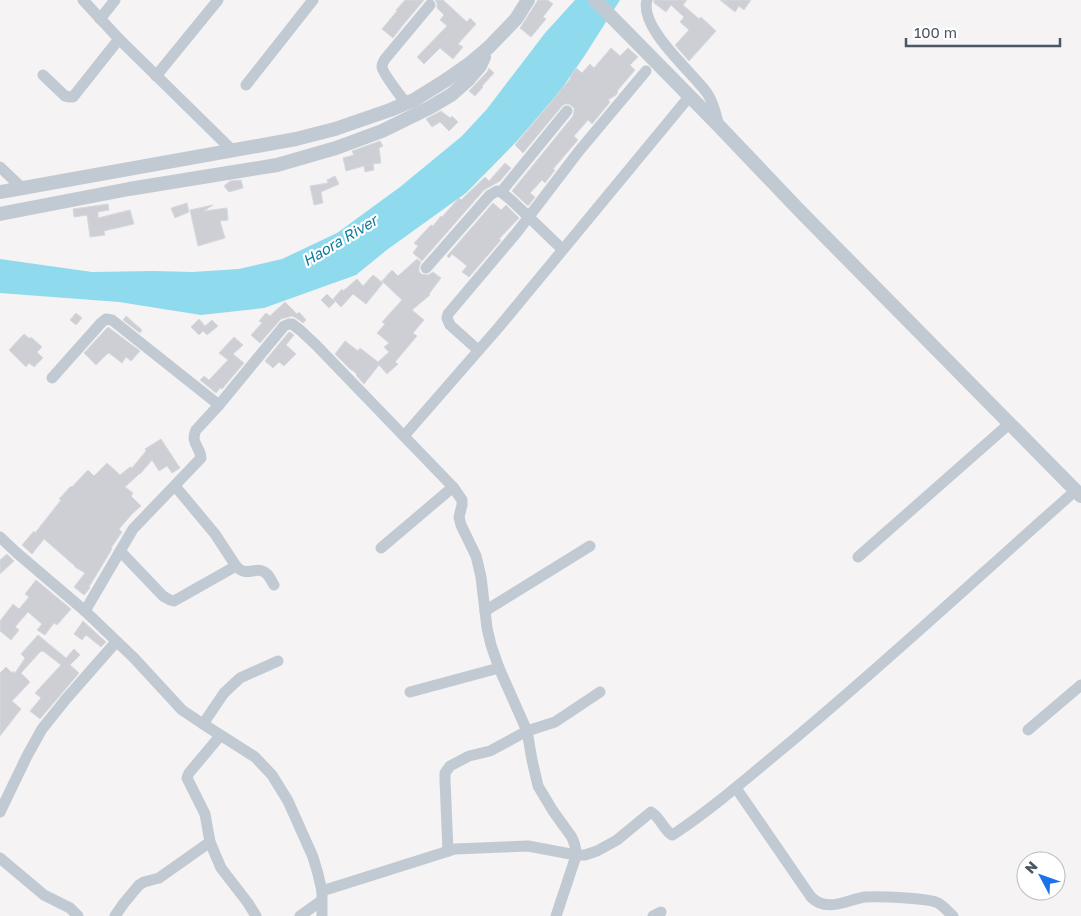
<svg xmlns="http://www.w3.org/2000/svg" width="1081" height="916" viewBox="0 0 1081 916" font-family="'Golos Text',sans-serif">
	<rect width="100%" height="100%" fill="#f5f3f3"/>
	<path fill="#90daee" d="M 575,0 L 620,0 L 585,55 L 561,90 L 517,141 L 466,193 L 388,249 L 356,275 L 264,308 L 201,315 L 119,302 L 0,293 L 0,259 L 92,272 L 154,271 L 192,272 L 239,269 L 282,259 L 337,233 L 400,187 L 462,136 L 487,109 L 545,33 Z"/>
	<g fill="#cdcfd5" stroke="#d7d9de">
		<path d="M 405,0 L 424,0 L 403,25 L 393,38 L 382,29 L 397,11 L 396,10 Z"/>
		<path d="M 435,0 L 443,0 L 467,22 L 470,18 L 476,24 L 458,44 L 463,47 L 453,59 L 440,48 L 424,64 L 417,57 L 447,26 L 440,20 L 444,15 L 437,8 L 437,3 Z"/>
		<path d="M 538,0 L 548,0 L 553,4 L 543,17 L 546,19 L 531,37 L 520,28 Z"/>
		<path d="M 654,0 L 687,0 L 683,5 L 699,19 L 701,17 L 716,31 L 689,61 L 675,45 L 689,30 L 680,22 L 684,17 L 671,5 L 666,12 L 654,3 Z"/>
		<path d="M 720,0 L 751,0 L 744,10 L 739,6 L 735,12 Z"/>
		<path d="M 611,48 L 620,56 L 628,48 L 638,57 L 630,65 L 635,70 L 617,91 L 618,92 L 616,95 L 608,100 L 610,102 L 592,124 L 588,120 L 574,136 L 578,140 L 553,169 L 555,170 L 545,183 L 542,180 L 530,193 L 535,197 L 528,206 L 512,191 L 573,116 L 574,112 L 574,108 L 569,104 L 565,104 L 562,106 L 523,153 L 515,145 L 571,78 L 570,77 L 576,68 L 582,73 L 590,64 L 594,68 Z"/>
		<path d="M 489,68 L 494,73 L 482,86 L 483,87 L 475,96 L 469,91 L 487,72 Z"/>
		<path d="M 441,111 L 450,118 L 452,116 L 458,122 L 449,131 L 440,122 L 432,127 L 426,119 Z"/>
		<path d="M 380,141 L 383,146 L 379,148 L 381,163 L 373,164 L 374,170 L 365,172 L 364,166 L 346,171 L 343,158 L 354,155 L 352,151 Z"/>
		<path d="M 505,163 L 511,168 L 500,181 L 484,190 L 422,261 L 413,253 L 418,246 L 414,243 L 431,225 L 433,226 L 441,216 L 442,217 L 459,198 L 461,200 L 485,177 L 489,181 Z"/>
		<path d="M 335,176 L 339,184 L 321,192 L 323,203 L 314,205 L 310,186 L 328,183 L 327,180 Z"/>
		<path d="M 241,180 L 243,188 L 229,192 L 224,186 L 230,181 Z"/>
		<path d="M 187,203 L 189,212 L 175,218 L 171,208 Z"/>
		<path d="M 493,203 L 501,210 L 506,205 L 519,218 L 499,239 L 501,240 L 469,277 L 462,272 L 467,266 L 452,254 L 449,258 L 447,256 Z"/>
		<path d="M 108,204 L 109,210 L 98,212 L 98,218 L 130,210 L 134,224 L 104,231 L 105,235 L 90,237 L 87,215 L 74,217 L 73,209 Z"/>
		<path d="M 213,205 L 204,211 L 227,208 L 228,220 L 220,221 L 225,238 L 198,246 L 190,210 Z"/>
		<path d="M 417,259 L 421,262 L 419,267 L 419,271 L 421,274 L 428,275 L 433,272 L 441,278 L 429,294 L 430,295 L 412,310 L 424,320 L 413,333 L 417,336 L 395,362 L 398,364 L 387,374 L 379,365 L 364,384 L 356,375 L 357,374 L 349,368 L 335,354 L 345,341 L 358,351 L 360,348 L 378,362 L 389,352 L 384,347 L 389,343 L 377,333 L 385,324 L 382,322 L 402,300 L 382,281 L 392,270 L 398,276 Z"/>
		<path d="M 373,275 L 383,283 L 366,304 L 353,294 L 341,307 L 333,299 L 342,289 L 343,291 L 357,279 L 363,286 Z"/>
		<path d="M 327,294 L 335,302 L 329,308 L 321,300 Z"/>
		<path d="M 285,302 L 297,314 L 299,312 L 306,320 L 303,323 L 296,318 L 292,316 L 281,319 L 260,343 L 251,335 L 262,323 L 259,321 L 266,313 L 270,316 Z"/>
		<path d="M 76,313 L 82,318 L 76,325 L 70,320 Z"/>
		<path d="M 126,316 L 142,330 L 140,333 L 123,320 Z"/>
		<path d="M 199,319 L 205,326 L 212,320 L 218,326 L 207,335 L 203,331 L 199,335 L 191,327 Z"/>
		<path d="M 108,327 L 140,351 L 131,361 L 126,357 L 122,363 L 109,353 L 108,354 L 107,354 L 96,365 L 84,353 Z"/>
		<path d="M 289,332 L 290,332 L 294,335 L 286,345 L 296,354 L 284,366 L 279,362 L 273,368 L 265,361 Z"/>
		<path d="M 24,334 L 30,339 L 31,337 L 42,347 L 37,352 L 43,358 L 34,367 L 29,363 L 26,367 L 9,350 Z"/>
		<path d="M 234,337 L 243,345 L 233,354 L 244,363 L 222,389 L 220,388 L 216,393 L 200,380 L 204,376 L 209,380 L 228,360 L 219,353 Z"/>
		<path d="M 161,439 L 180,468 L 172,473 L 167,466 L 159,471 L 152,460 L 140,474 L 139,474 L 125,487 L 133,493 L 131,496 L 141,506 L 132,514 L 119,529 L 122,532 L 111,548 L 112,549 L 89,587 L 90,588 L 84,595 L 74,587 L 85,573 L 75,567 L 75,566 L 44,539 L 32,554 L 22,545 L 34,531 L 35,533 L 61,500 L 59,499 L 71,486 L 72,487 L 88,470 L 94,476 L 107,463 L 120,475 L 130,467 L 132,468 L 146,451 L 145,449 Z"/>
		<path d="M 7,554 L 14,561 L 0,574 L 0,560 Z"/>
		<path d="M 36,580 L 71,609 L 57,625 L 54,623 L 45,635 L 37,630 L 42,624 L 28,612 L 15,627 L 19,630 L 11,640 L 0,631 L 0,621 L 13,604 L 19,609 L 29,597 L 25,594 Z"/>
		<path d="M 83,621 L 106,642 L 101,647 L 86,635 L 82,640 L 74,634 Z"/>
		<path d="M 38,635 L 66,658 L 74,649 L 80,655 L 70,665 L 79,673 L 40,719 L 30,711 L 41,698 L 35,693 L 61,665 L 43,651 L 42,652 L 41,651 L 21,673 L 30,682 L 12,701 L 21,709 L 0,736 L 0,673 L 6,667 L 12,673 L 13,671 L 15,673 L 25,658 L 21,654 Z"/>
	</g>
	<g fill="none" stroke-linecap="round" stroke-linejoin="round">
		<g stroke="#c1cad2" stroke-width="11">
			<path d="M 83,0 L 119,39 L 233,151"/>
			<path d="M 647,0 C 639,28 691,71 707,93 C 714,103 716,115 719,126"/>
			<path d="M 100,19 L 115,0"/>
			<path d="M 43,75 L 65,96 L 70,97 L 73,97 L 119,39"/>
			<path d="M 156,76 L 218,0"/>
			<path d="M 246,85 L 313,0"/>
			<path d="M 405,102 C 400,95 383,74 382,67 C 382,64 383,62 385,59 L 430,5"/>
			<path d="M 0,167 L 23,189"/>
			<path d="M 501,192 L 567,111"/>
			<path d="M 426,268 L 490,195 L 497,191 L 501,192 L 511,200 L 562,249"/>
			<path d="M 478,350 L 450,325 L 447,318 L 448,314 L 518,231 L 579,151 L 646,71"/>
			<path d="M 52,378 L 101,323 L 106,319 L 112,320 L 219,405"/>
			<path d="M 404,436 L 499,327 L 689,97"/>
			<path d="M 175,486 L 215,534 L 236,566 C 247,579 256,564 267,574 C 270,577 272,582 274,585"/>
			<path d="M 0,537 L 17,553 L 85,611 L 134,658 L 182,710 L 203,724 L 255,757 L 272,775 L 288,801 L 313,857 L 318,874 L 322,891 L 322,916"/>
			<path d="M 381,548 L 453,487"/>
			<path d="M 120,551 L 163,596 L 170,600 L 174,601 L 236,566"/>
			<path d="M 858,557 L 1009,424"/>
			<path d="M 85,611 L 133,529 L 201,458 C 200,446 190,443 196,430 L 219,405 L 284,326 L 289,324 L 292,324 L 300,330 L 316,345 L 453,487 L 462,500 L 462,505 L 459,517 L 461,525 L 476,556 L 478,564 L 481,577 L 487,628 L 491,645 L 499,668 L 527,731 L 532,760 L 538,786 L 553,811 L 571,836 C 575,843 577,850 575,859 L 556,916"/>
			<path d="M 485,611 L 590,546"/>
			<path d="M 410,692 L 499,668"/>
			<path d="M 203,724 L 224,693 L 240,678 L 278,661"/>
			<path d="M 1028,730 L 1081,685"/>
			<path d="M 220,736 L 189,773 L 187,778 L 205,814 L 210,842 L 221,868 L 248,903 L 256,916"/>
			<path d="M 736,788 L 811,897 C 827,913 846,900 865,897 C 877,896 929,898 938,903 C 944,906 948,912 953,916"/>
			<path d="M 0,812 L 27,756 L 42,729 L 66,699 L 116,642"/>
			<path d="M 448,851 L 445,780 L 445,773 L 450,766 L 469,756 L 490,751 L 527,731 L 555,722 L 600,692"/>
			<path d="M 0,858 L 44,895 L 70,908 L 78,916"/>
			<path d="M 322,891 L 455,849 L 528,846 L 576,855 L 585,855 L 597,851 L 617,840 L 651,812 C 660,817 663,829 672,835 L 674,834 C 716,806 754,772 793,740 C 890,659 981,574 1075,491"/>
			<path d="M 115,916 L 124,903 L 139,885 L 144,882 L 159,878 L 210,842"/>
			<path d="M 300,916 L 321,901"/>
			<path d="M 653,916 L 661,912"/>
		</g>
		<g stroke="#c1cad2" stroke-width="14">
			<path d="M 595,0 L 719,126 L 799,210 L 1081,496"/>
			<path d="M 0,192 L 296,139 L 335,129 L 390,110 L 414,100 L 443,82 L 469,64 L 489,47 L 516,19 L 528,0"/>
			<path d="M 0,214 L 129,189 L 277,165 L 336,148 L 382,131 L 429,108 L 451,95 L 468,80 L 480,66 L 484,57"/>
		</g>
	</g>
	<g text-anchor="middle" stroke-width="4.5" stroke-linejoin="round" paint-order="stroke">
		<g font-size="15" font-style="italic" fill="#0c7c9b" stroke="#fff">
			<text transform="translate(340 241) rotate(-31)" y="5">Haora River</text>
		</g>
	</g>
	<g transform="translate(1041 876) rotate(311)"><circle r="24" fill="#ffffff" stroke="#b7bbc0"/>
	<path d="M0-4L9 19L0 12L-9 19Z" fill="#1a73e8"/>
	<text y="-8" font-size="14" font-weight="bold" text-anchor="middle" fill="#4a5661">N</text>
	</g>
	<path d="M906 38v8h154v-8" fill="none" stroke="#4a5661" stroke-width="2.5"/>
	<text x="914" y="38" font-size="15" fill="#4a5661" stroke="#ffffff" stroke-width="4" paint-order="stroke">100 m</text>
</svg>
